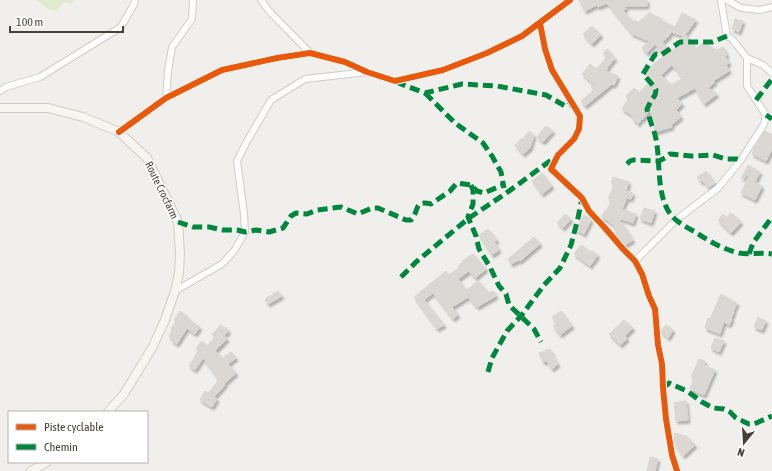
<svg xmlns="http://www.w3.org/2000/svg" width="772" height="471" viewBox="0 0 772 471" font-family="'Asap Condensed',sans-serif">
	<defs>
		<filter id="shadow"><feDropShadow dx="2" dy="3" stdDeviation="1" flood-color="#0004"/></filter>
	</defs>
	<rect width="100%" height="100%" fill="#f1efec"/>
	<path fill="#dfebcc" d="M 37,0 L 74,0 L 71,4 L 64,2 L 57,11 L 48,9 Z"/>
	<g fill="#dbd8d4" stroke="#d9d6d2" fill-rule="evenodd" filter="url(#shadow)">
		<path d="M 579,0 L 647,0 L 647,6 L 624,6 L 626,9 L 623,10 L 633,22 L 635,20 L 638,23 L 649,13 L 662,19 L 661,20 L 675,27 L 682,13 L 696,20 L 685,35 L 689,38 L 688,39 L 696,49 L 703,43 L 717,50 L 723,47 L 727,55 L 725,56 L 729,63 L 726,65 L 729,71 L 713,81 L 715,82 L 708,88 L 717,94 L 704,104 L 695,88 L 677,98 L 682,104 L 676,110 L 681,117 L 671,125 L 672,127 L 655,132 L 654,126 L 658,125 L 652,116 L 650,110 L 642,120 L 642,118 L 638,124 L 632,118 L 633,116 L 622,109 L 628,99 L 626,96 L 634,88 L 639,93 L 651,80 L 645,73 L 654,64 L 664,56 L 655,44 L 647,53 L 642,48 L 649,41 L 632,34 L 607,3 L 598,7 L 597,5 L 585,11 ZM 671,32 L 683,36 L 680,44 L 671,52 L 662,42 L 669,36 ZM 672,65 L 683,78 L 671,85 L 661,75 Z"/>
		<path d="M 735,19 L 743,21 L 739,32 L 732,29 Z"/>
		<path d="M 592,26 L 601,35 L 592,44 L 583,34 Z"/>
		<path d="M 607,49 L 611,53 L 610,54 L 615,58 L 607,68 L 608,69 L 606,71 L 618,76 L 614,85 L 612,84 L 585,106 L 581,101 L 594,90 L 591,87 L 594,84 L 582,74 L 590,64 L 596,69 L 607,57 L 603,53 Z"/>
		<path d="M 546,126 L 553,131 L 543,142 L 537,137 Z"/>
		<path d="M 529,131 L 534,135 L 530,148 L 523,154 L 515,145 L 521,139 L 522,140 Z"/>
		<path d="M 765,131 L 772,135 L 772,149 L 766,161 L 752,154 L 755,146 Z"/>
		<path d="M 748,165 L 760,172 L 755,182 L 762,186 L 755,200 L 741,193 L 750,174 L 741,179 Z"/>
		<path d="M 706,171 L 715,183 L 708,188 L 703,181 L 701,182 L 697,177 Z"/>
		<path d="M 542,173 L 552,186 L 542,194 L 532,181 Z"/>
		<path d="M 613,177 L 629,182 L 626,191 L 633,193 L 631,199 L 627,198 L 622,209 L 636,214 L 633,223 L 618,218 L 633,240 L 625,245 L 616,234 L 618,233 L 614,229 L 616,227 L 607,220 L 601,217 L 605,210 L 606,211 L 612,200 L 608,198 L 615,184 L 611,183 Z"/>
		<path d="M 644,208 L 655,211 L 651,223 L 640,219 Z"/>
		<path d="M 730,213 L 735,216 L 741,222 L 731,233 L 718,220 L 723,214 L 728,218 Z"/>
		<path d="M 565,214 L 571,219 L 563,228 L 557,223 Z"/>
		<path d="M 584,215 L 588,217 L 591,220 L 584,234 L 576,230 Z"/>
		<path d="M 488,229 L 497,240 L 494,242 L 499,250 L 492,255 L 479,235 Z"/>
		<path d="M 534,237 L 540,244 L 520,261 L 519,260 L 511,264 L 508,259 Z"/>
		<path d="M 581,245 L 591,252 L 592,251 L 598,255 L 590,266 L 574,254 Z"/>
		<path d="M 473,254 L 486,269 L 475,278 L 469,271 L 458,279 L 466,291 L 478,281 L 489,293 L 493,291 L 496,296 L 477,307 L 468,297 L 452,307 L 458,315 L 453,319 L 433,293 L 424,300 L 444,325 L 437,329 L 414,297 L 446,271 L 449,275 L 459,268 L 458,266 L 463,262 L 462,261 Z"/>
		<path d="M 278,291 L 282,296 L 268,304 L 265,299 Z"/>
		<path d="M 721,294 L 737,303 L 733,312 L 734,312 L 731,318 L 732,319 L 729,325 L 724,322 L 720,334 L 705,328 L 708,318 L 710,319 Z"/>
		<path d="M 180,311 L 188,317 L 187,318 L 200,327 L 195,334 L 187,328 L 177,344 L 172,341 L 173,339 L 169,337 L 172,329 L 171,329 L 176,321 L 174,320 Z"/>
		<path d="M 561,311 L 572,326 L 560,335 L 553,326 L 557,323 L 552,317 Z"/>
		<path d="M 758,317 L 766,321 L 762,330 L 754,327 Z"/>
		<path d="M 624,320 L 633,328 L 625,336 L 627,339 L 620,345 L 609,334 Z"/>
		<path d="M 221,325 L 224,328 L 225,327 L 229,331 L 224,335 L 227,339 L 215,351 L 223,358 L 231,352 L 236,358 L 228,364 L 236,373 L 224,384 L 225,385 L 214,397 L 217,399 L 212,407 L 200,400 L 205,391 L 208,393 L 219,380 L 203,358 L 195,370 L 189,366 L 198,351 L 196,348 L 202,341 L 207,346 L 215,337 L 212,334 Z"/>
		<path d="M 666,325 L 673,330 L 668,338 L 662,333 L 661,331 Z"/>
		<path d="M 715,338 L 724,341 L 719,352 L 711,348 Z"/>
		<path d="M 550,349 L 554,358 L 558,364 L 552,369 L 547,361 L 543,362 L 539,353 Z"/>
		<path d="M 699,359 L 705,361 L 704,365 L 715,370 L 704,395 L 690,389 L 694,379 L 691,377 Z"/>
		<path d="M 686,401 L 688,420 L 676,421 L 674,403 Z"/>
		<path d="M 675,433 L 686,436 L 695,445 L 683,456 L 675,444 L 674,437 Z"/>
		<path d="M 650,457 L 658,459 L 655,471 L 647,471 Z"/>
	</g>
	<g fill="none" stroke-linecap="round" stroke-linejoin="round">
		<defs>
			<g id="street">
				<path d="M 261,0 L 269,11 L 310,53"/>
				<path d="M 721,0 L 727,36 L 732,39 L 747,58 L 763,65 L 772,73"/>
				<path d="M 727,0 L 741,8 L 760,10 L 772,7"/>
				<path d="M 540,23 L 545,49 L 552,70 L 580,116 L 579,129 L 574,139 L 558,155 L 551,169 L 582,198 L 589,211 L 605,228 L 623,249 L 635,261 L 642,274 L 649,296 L 655,309 L 658,345 L 662,364 L 663,388 L 666,419 L 672,455 L 677,471"/>
				<path d="M 0,91 L 6,87 L 40,77 L 121,27 L 134,4 L 135,0"/>
				<path d="M 166,98 L 168,71 L 172,47 L 192,19 L 193,0"/>
				<path d="M 119,132 L 166,98 L 222,70 L 277,58 L 310,53 L 345,62 L 367,72 L 395,81 L 443,70 L 487,53 L 522,36 L 570,0"/>
				<path d="M 635,261 L 676,220 L 718,188 L 741,160 L 764,124 L 766,115 L 747,86 L 747,58"/>
				<path d="M 175,291 L 222,264 L 234,251 L 245,232 L 244,214 L 237,161 L 246,143 L 271,100 L 305,79 L 367,72"/>
			</g>
			<g id="secondary">
				<path d="M 0,108 L 48,108 L 83,117 L 119,132 L 147,158 L 178,222 L 180,254 L 179,273 L 175,291 L 165,320 L 152,348 L 124,394 L 108,412"/>
				<path d="M 31,471 L 47,462"/>
			</g>
		</defs>
		<use href="#street" stroke="#cfcdc9" stroke-width="8"/>
		<use href="#secondary" stroke="#d0ccc3" stroke-width="10"/>
		<use href="#street" stroke="#fdfdfc" stroke-width="6"/>
		<use href="#secondary" stroke="#f7f5ef" stroke-width="8"/>
		<g stroke="#00873e" stroke-width="5" stroke-dasharray="10 5" stroke-linecap="butt">
			<path d="M 727,36 L 712,42 L 680,42 L 661,55 L 656,54 L 654,56 L 643,74 L 651,83 L 656,90 L 655,95 L 651,101 L 647,109 C 649,119 654,129 656,139 C 661,163 655,203 676,220 C 682,225 690,229 697,233 C 710,242 723,249 739,253 C 750,255 761,252 772,254"/>
			<path d="M 396,82 L 425,93 L 462,84 L 497,86 L 546,95 L 565,106 L 569,105 L 571,102"/>
			<path d="M 425,93 L 455,123 L 483,143 L 492,156 L 501,172 L 504,188"/>
			<path d="M 756,100 L 772,79"/>
			<path d="M 766,115 L 772,119"/>
			<path d="M 627,164 L 630,161 L 633,160 L 659,161 L 665,158 L 670,154 L 691,156 L 713,155 L 726,159 L 737,159 L 741,160"/>
			<path d="M 471,185 L 473,190 L 473,204 L 468,217 L 476,236 L 479,249 L 490,267 L 499,286 L 506,294 L 509,305 L 534,329 L 541,342"/>
			<path d="M 178,222 L 193,227 L 209,227 L 223,230 L 237,230 L 245,232 L 256,230 L 269,232 L 283,228 L 291,216 L 296,213 L 307,214 L 317,210 L 341,207 L 358,214 L 372,208 L 378,208 L 406,220 L 411,220 C 420,210 413,200 431,204 L 450,191 L 457,183 L 471,185 L 477,191 L 484,193 L 503,185"/>
			<path d="M 749,254 L 753,243 L 772,217"/>
			<path d="M 401,277 L 416,262 L 469,218 L 505,194 L 554,158"/>
			<path d="M 488,372 L 492,358 L 507,331 L 521,316 L 544,285 L 560,268 L 571,245 L 578,218 L 582,198"/>
			<path d="M 663,388 L 669,383 L 671,384 L 687,391 L 702,402 L 713,408 L 724,409 L 730,412 L 736,418 L 749,424 L 754,424 L 772,416"/>
		</g>
		<defs>
			<g id="cycleway">
				<path d="M 540,23 L 545,49 L 552,70 L 580,116 L 579,129 L 574,139 L 558,155 L 551,169 L 582,198 L 589,211 L 605,228 L 623,249 L 635,261 L 642,274 L 649,296 L 655,309 L 658,345 L 662,364 L 663,388 L 666,419 L 672,455 L 677,471"/>
				<path d="M 119,132 L 166,98 L 222,70 L 277,58 L 310,53 L 345,62 L 367,72 L 395,81 L 443,70 L 487,53 L 522,36 L 570,0"/>
			</g>
		</defs>
		<use href="#cycleway" stroke="#fff" stroke-width="8"/>
		<use href="#cycleway" stroke="#e8590c" stroke-width="6"/>
	</g>
	<g text-anchor="middle" stroke-width="3" stroke-linejoin="round" paint-order="stroke">
		<g font-size="11" fill="#484137" stroke="#fff">
			<text transform="translate(162 190) rotate(64)" y="4">Route Crocfarm</text>
		</g>
	</g>
	<rect x="8" y="411" width="140" height="52" fill="#ffffff" stroke="#b6b3af"/>
	<rect x="16" y="424" width="20" height="6" fill="#e8590c" stroke="#b6b3af"/>
	<text x="44" y="431" font-size="12" fill="#484137">Piste cyclable</text>
	<rect x="16" y="444" width="20" height="6" fill="#00873e" stroke="#b6b3af"/>
	<text x="44" y="451" font-size="12" fill="#484137">Chemin</text>
	<g transform="translate(744 443) rotate(198)" stroke="#ffffff" stroke-width="3" paint-order="stroke">
	<path d="M0-3L7 15L0 10L-7 15Z" fill="#484137"/>
	<text y="-6" font-size="11" font-weight="bold" text-anchor="middle" fill="#484137">N</text>
	</g>
	<path d="M10 26v6h113v-6" fill="none" stroke="#484137" stroke-width="2"/>
	<text x="16" y="26" font-size="12" fill="#484137" stroke="#ffffff" stroke-width="3" paint-order="stroke">100 m</text>
</svg>
